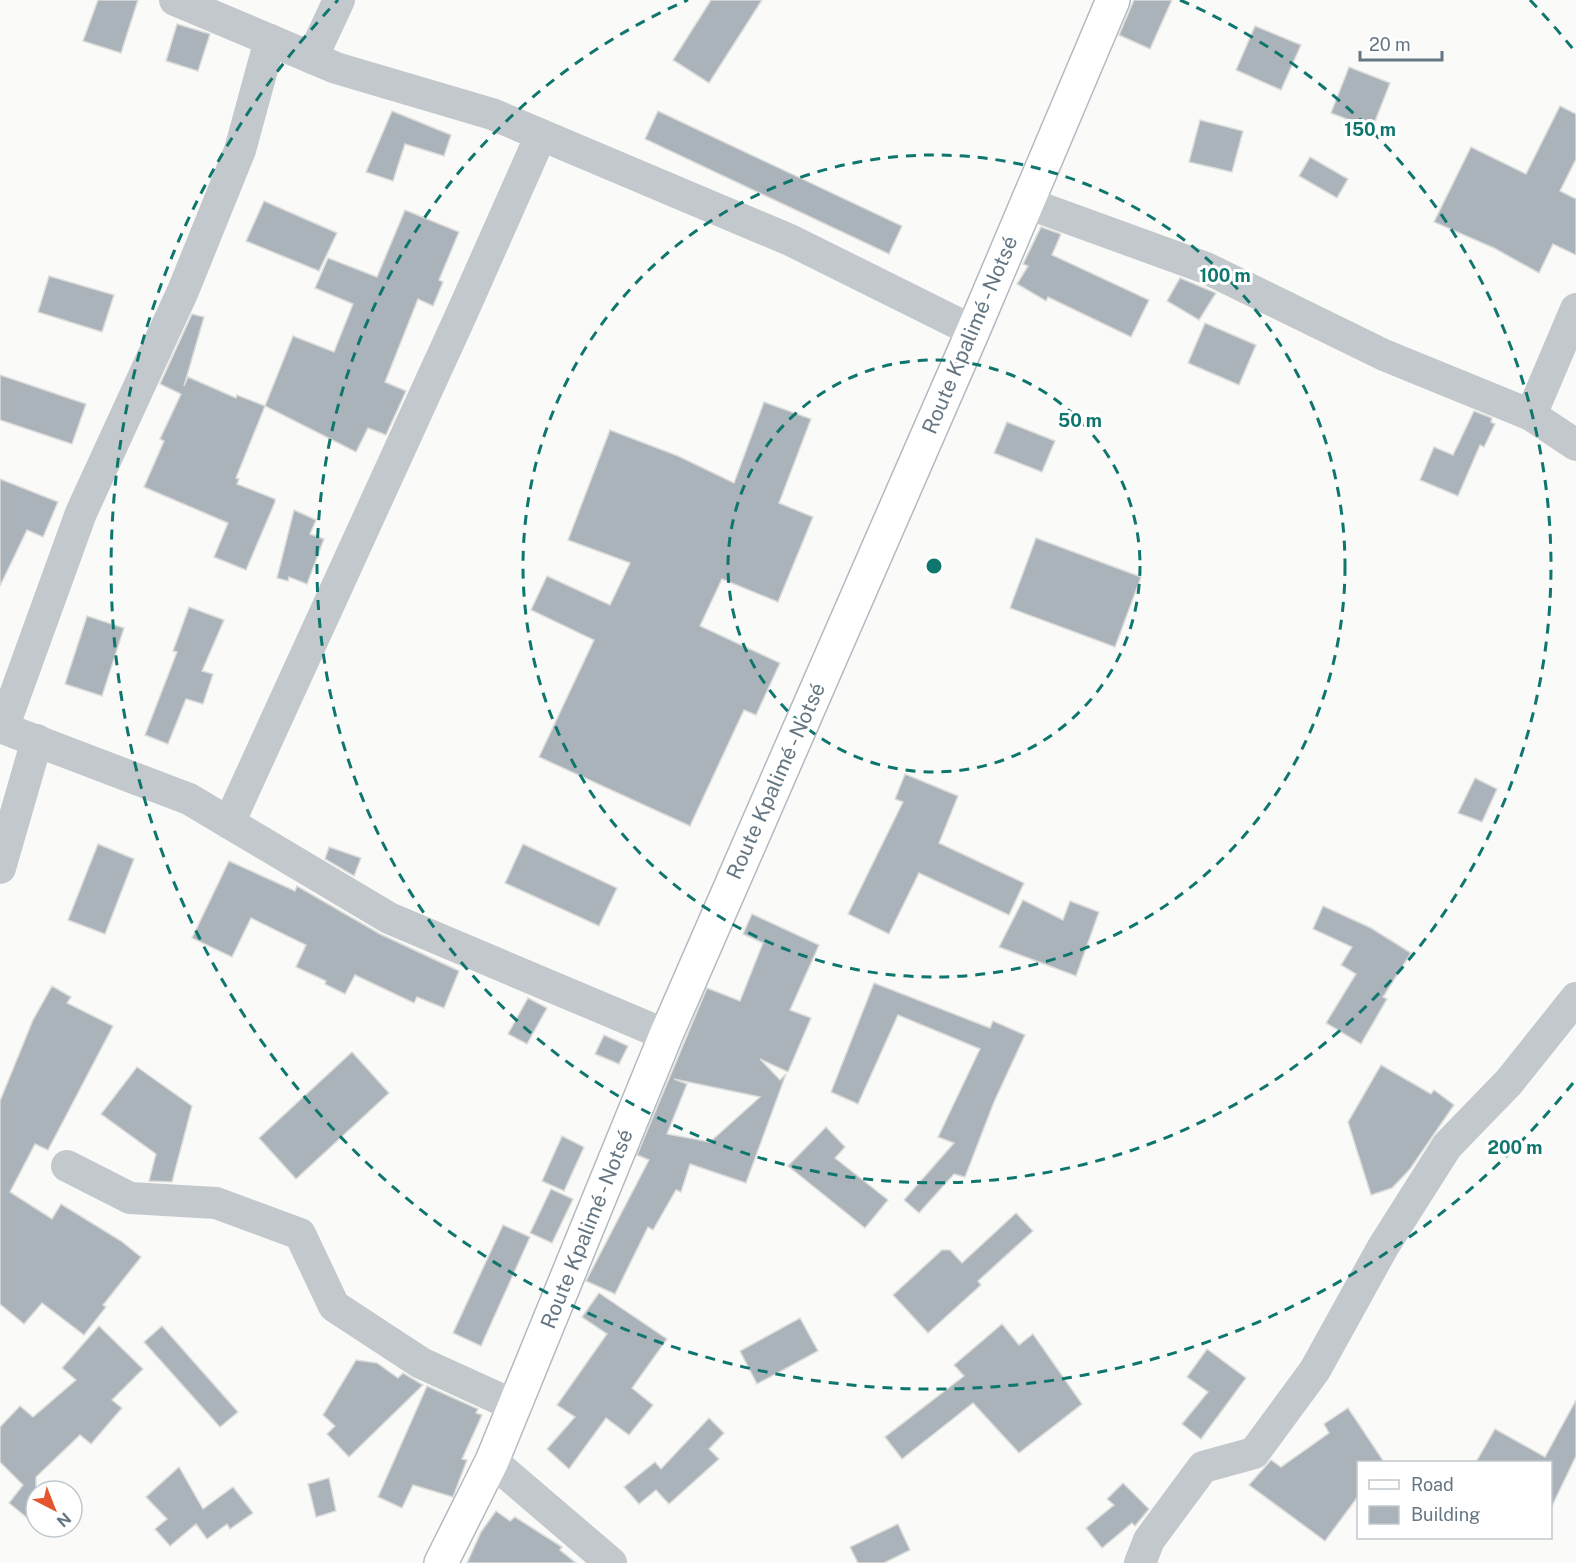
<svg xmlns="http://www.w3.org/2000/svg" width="1576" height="1563" viewBox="0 0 1576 1563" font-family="'Public Sans',sans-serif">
	<rect width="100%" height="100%" fill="#fafaf8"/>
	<g fill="#aab3b9" stroke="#dcdcda" stroke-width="1.5" fill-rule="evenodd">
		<path d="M 98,0 L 138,0 L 121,53 L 83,41 Z"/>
		<path d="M 711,0 L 762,0 L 709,83 L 673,60 Z"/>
		<path d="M 1134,0 L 1172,0 L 1150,49 L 1119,35 Z"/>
		<path d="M 177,24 L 210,34 L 198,71 L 166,61 Z"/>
		<path d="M 1255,26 L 1301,45 L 1281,90 L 1236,70 Z"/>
		<path d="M 1349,67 L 1390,83 L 1372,129 L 1331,113 Z"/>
		<path d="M 1560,106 L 1576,114 L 1576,159 L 1560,191 L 1576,199 L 1576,255 L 1553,244 L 1539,273 L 1494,248 L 1434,222 L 1471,147 L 1526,174 Z"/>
		<path d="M 392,111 L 451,135 L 444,156 L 405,144 L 393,181 L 366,172 Z"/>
		<path d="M 658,111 L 902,226 L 889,254 L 645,139 Z"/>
		<path d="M 1200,120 L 1243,131 L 1232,172 L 1189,162 Z"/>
		<path d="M 1310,157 L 1348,179 L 1337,198 L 1299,176 Z"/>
		<path d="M 264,201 L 337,233 L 319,271 L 246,241 Z"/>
		<path d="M 405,210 L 459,232 L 439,280 L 443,282 L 433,306 L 418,299 L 385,382 L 406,391 L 386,435 L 368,428 L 356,452 L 265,406 L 293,336 L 334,352 L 353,304 L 315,288 L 328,258 L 377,277 Z"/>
		<path d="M 1041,227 L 1061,234 L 1052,255 L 1149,300 L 1131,337 L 1048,297 L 1046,301 L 1017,284 L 1028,266 L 1023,264 Z"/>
		<path d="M 49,276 L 114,295 L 102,332 L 38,312 Z"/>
		<path d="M 1180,278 L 1216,293 L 1199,320 L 1167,301 Z"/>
		<path d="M 192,314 L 204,317 L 184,386 L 188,377 L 236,398 L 237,395 L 265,406 L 236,478 L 239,479 L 237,484 L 275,499 L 275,502 L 246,570 L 214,557 L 228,523 L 144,487 L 164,441 L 160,439 L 181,394 L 160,384 Z"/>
		<path d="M 1205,323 L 1256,345 L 1239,385 L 1188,363 Z"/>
		<path d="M 0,375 L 86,404 L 72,444 L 0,420 Z"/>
		<path d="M 764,402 L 811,419 L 779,503 L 813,517 L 778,602 L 722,579 L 700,626 L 780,663 L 756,715 L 744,710 L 690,826 L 539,757 L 594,640 L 531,610 L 547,576 L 610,605 L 630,563 L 568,540 L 610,430 L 678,456 L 734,483 Z"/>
		<path d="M 1474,411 L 1492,418 L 1491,422 L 1495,424 L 1484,447 L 1480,445 L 1458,496 L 1420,480 L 1434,447 L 1453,455 Z"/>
		<path d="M 1007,422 L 1055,441 L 1042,472 L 994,453 Z"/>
		<path d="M 0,479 L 58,502 L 43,537 L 27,530 L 0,586 Z"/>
		<path d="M 294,510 L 316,520 L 310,534 L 324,539 L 307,584 L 289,577 L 288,581 L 277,578 Z"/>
		<path d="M 1036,538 L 1141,577 L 1115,647 L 1010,608 Z"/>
		<path d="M 189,607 L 224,620 L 202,671 L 213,674 L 203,704 L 186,699 L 168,744 L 145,735 L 177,652 L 173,651 Z"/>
		<path d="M 87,616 L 124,628 L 102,696 L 65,684 Z"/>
		<path d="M 905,774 L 958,796 L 939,843 L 1024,883 L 1009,915 L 919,873 L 889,934 L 848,914 L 903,802 L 895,799 Z"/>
		<path d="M 1475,778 L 1497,789 L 1482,822 L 1458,813 Z"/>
		<path d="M 98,844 L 134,859 L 105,934 L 68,920 Z"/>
		<path d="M 523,844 L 617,888 L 599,926 L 505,883 Z"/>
		<path d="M 329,847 L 361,858 L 354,876 L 325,859 Z"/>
		<path d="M 229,861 L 295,891 L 297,886 L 380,934 L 459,971 L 444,1008 L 417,997 L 414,1003 L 355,975 L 345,994 L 325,984 L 326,981 L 296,967 L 306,945 L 251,918 L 232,957 L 192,938 Z"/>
		<path d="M 1023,900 L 1063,920 L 1070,901 L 1099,912 L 1076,976 L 999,947 Z"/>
		<path d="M 1323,906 L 1371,928 L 1411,953 L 1383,997 L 1387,999 L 1361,1044 L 1326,1023 L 1356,974 L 1341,965 L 1352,947 L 1313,929 Z"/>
		<path d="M 752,914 L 819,945 L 790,1010 L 811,1018 L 788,1072 L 760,1059 L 780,1080 L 786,1074 L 746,1183 L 690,1164 L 681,1192 L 676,1190 L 653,1230 L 648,1227 L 615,1294 L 586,1281 L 649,1160 L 637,1155 L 707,988 L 740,1001 L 763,943 L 743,934 ZM 674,1079 L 760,1097 L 710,1142 L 667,1134 L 687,1084 Z"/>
		<path d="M 874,983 L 990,1028 L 993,1021 L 1025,1035 L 994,1102 L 965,1177 L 954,1174 L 919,1213 L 904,1200 L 954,1143 L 938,1137 L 980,1049 L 898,1015 L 858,1104 L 831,1092 Z"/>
		<path d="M 52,986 L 71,997 L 67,1003 L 113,1026 L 48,1150 L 35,1144 L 10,1192 L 52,1219 L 61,1204 L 121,1241 L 141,1257 L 103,1305 L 106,1307 L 84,1335 L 42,1303 L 24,1324 L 0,1304 L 0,1101 L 33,1020 Z"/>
		<path d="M 528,998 L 547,1008 L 527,1044 L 508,1034 Z"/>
		<path d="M 604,1035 L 628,1046 L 619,1064 L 595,1054 Z"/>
		<path d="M 352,1052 L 389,1093 L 296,1179 L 259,1138 Z"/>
		<path d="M 1381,1065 L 1431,1094 L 1434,1090 L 1454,1105 L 1410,1169 L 1392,1188 L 1371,1195 L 1348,1122 Z"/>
		<path d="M 137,1067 L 192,1106 L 172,1182 L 149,1181 L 156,1154 L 101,1114 Z"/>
		<path d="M 826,1127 L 845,1147 L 835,1158 L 888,1200 L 865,1228 L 788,1166 Z"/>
		<path d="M 562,1136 L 584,1147 L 564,1191 L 542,1181 Z"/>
		<path d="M 551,1189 L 573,1199 L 552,1243 L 530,1233 Z"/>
		<path d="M 1016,1213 L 1033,1231 L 978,1281 L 981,1285 L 928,1333 L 893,1295 L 942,1250 L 950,1250 L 962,1263 Z"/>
		<path d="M 503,1225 L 530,1237 L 481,1346 L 453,1333 Z"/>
		<path d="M 599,1293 L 667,1339 L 632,1388 L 653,1405 L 629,1435 L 606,1418 L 569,1469 L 547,1449 L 575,1417 L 557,1405 L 607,1334 L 582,1317 Z"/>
		<path d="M 800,1318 L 818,1351 L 757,1384 L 740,1351 Z"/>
		<path d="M 1002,1324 L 1019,1345 L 1033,1334 L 1082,1404 L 1019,1453 L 973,1403 L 902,1459 L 885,1437 L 964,1376 L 954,1365 Z"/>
		<path d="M 99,1326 L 143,1369 L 112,1400 L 122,1408 L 91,1444 L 80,1435 L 36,1477 L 36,1525 L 9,1503 L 23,1485 L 0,1462 L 0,1427 L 20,1406 L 33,1417 L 76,1380 L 62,1368 Z"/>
		<path d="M 162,1326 L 238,1412 L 220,1427 L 144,1342 Z"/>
		<path d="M 1207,1349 L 1246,1378 L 1201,1439 L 1182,1424 L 1208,1392 L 1187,1377 Z"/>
		<path d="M 356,1360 L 377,1363 L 398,1378 L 403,1373 L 423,1385 L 349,1457 L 327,1434 L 335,1426 L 323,1415 Z"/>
		<path d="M 427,1386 L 478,1409 L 476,1413 L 482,1415 L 462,1459 L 467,1460 L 453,1497 L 413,1485 L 402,1508 L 378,1497 Z"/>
		<path d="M 1576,1400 L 1576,1456 L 1551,1508 L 1551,1462 L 1476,1462 L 1495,1429 L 1545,1457 Z"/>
		<path d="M 1348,1408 L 1384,1462 L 1359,1462 L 1359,1495 L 1325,1541 L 1249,1485 L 1271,1460 L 1281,1467 L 1329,1433 L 1324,1424 Z"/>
		<path d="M 709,1418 L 724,1433 L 709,1449 L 719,1459 L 669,1504 L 656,1490 L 639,1504 L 624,1487 L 655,1462 L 661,1469 Z"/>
		<path d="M 179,1467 L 203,1509 L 233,1487 L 253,1513 L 230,1529 L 227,1524 L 207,1539 L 196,1524 L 170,1546 L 155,1529 L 167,1519 L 146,1497 Z"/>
		<path d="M 329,1478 L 336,1511 L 316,1517 L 308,1484 Z"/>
		<path d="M 1123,1483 L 1149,1509 L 1135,1526 L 1132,1523 L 1102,1548 L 1086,1528 L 1114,1505 L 1107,1499 Z"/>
		<path d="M 496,1511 L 510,1521 L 515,1517 L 562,1547 L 560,1550 L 576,1563 L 467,1563 L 481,1532 Z"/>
		<path d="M 898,1524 L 910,1550 L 884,1563 L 858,1563 L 850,1547 Z"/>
	</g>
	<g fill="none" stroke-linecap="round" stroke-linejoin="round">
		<defs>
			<path id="secondary" d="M 441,1563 L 492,1461 L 666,1035 L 973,331 L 1113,0"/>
		</defs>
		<use href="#secondary" stroke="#b3babf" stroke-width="36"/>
		<g stroke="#c3c8cc" stroke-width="32">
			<path d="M 175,0 L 336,68 L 492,114 L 790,240 L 973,331"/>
			<path d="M 312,58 L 339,0"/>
			<path d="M 1027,203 L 1206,268 L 1384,355 L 1531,415 L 1576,445"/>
			<path d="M 1531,415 L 1576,309"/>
			<path d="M 0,727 L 189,799 L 389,918 L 666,1035"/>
			<path d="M 3,728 L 81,513 L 183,291 L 240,150 L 270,40"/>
			<path d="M 229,823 L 462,313 L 541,135"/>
			<path d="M 0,868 L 37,740"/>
			<path d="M 67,1166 L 130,1198 L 216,1203 L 300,1234 L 334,1306 L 421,1363 L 515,1406"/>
			<path d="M 492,1461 L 611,1563"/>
			<path d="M 1140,1563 L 1149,1540 L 1203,1467 L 1254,1453 L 1315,1370 L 1383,1247 L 1447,1146 L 1509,1082 L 1576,998"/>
		</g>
		<use href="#secondary" stroke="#fff" stroke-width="33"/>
	</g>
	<g fill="none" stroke="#0f766e" stroke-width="3" stroke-dasharray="10 8">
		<circle cx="934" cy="566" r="206"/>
		<circle cx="934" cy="566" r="411"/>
		<path d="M1180 0A617 617 0 1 1 688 0"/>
		<path d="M1573 1083A822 822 0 1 1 338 0M1530 0A822 822 0 0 1 1573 49"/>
	</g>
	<g text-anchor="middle" stroke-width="6" stroke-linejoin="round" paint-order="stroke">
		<g font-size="21" fill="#657683" stroke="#fff">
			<text transform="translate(970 335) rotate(-67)" y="7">Route Kpalimé - Notsé</text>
			<text transform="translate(776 781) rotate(-66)" y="7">Route Kpalimé - Notsé</text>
			<text transform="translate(587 1229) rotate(-68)" y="7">Route Kpalimé - Notsé</text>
		</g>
	</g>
	<circle cx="934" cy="566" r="9" fill="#0f766e" stroke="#fff" stroke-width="3"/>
	<g font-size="18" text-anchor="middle" font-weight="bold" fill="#0f766e" stroke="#fff" stroke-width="6" stroke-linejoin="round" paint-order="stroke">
		<text x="1370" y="136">150 m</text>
		<text x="1225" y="282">100 m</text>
		<text x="1080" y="427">50 m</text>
		<text x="1515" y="1154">200 m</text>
	</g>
	<rect x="1357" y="1461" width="195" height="78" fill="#ffffff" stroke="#c1c8cd" stroke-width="1.5"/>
	<rect x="1369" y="1480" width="30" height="9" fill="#ffffff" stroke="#c1c8cd" stroke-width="1.5"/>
	<text x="1411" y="1491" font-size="18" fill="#657683">Road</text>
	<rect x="1369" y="1506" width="30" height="18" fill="#aab3b9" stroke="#c1c8cd" stroke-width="1.5"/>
	<text x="1411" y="1521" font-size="18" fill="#657683">Building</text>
	<g transform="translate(54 1509) rotate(138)"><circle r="28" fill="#ffffff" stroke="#c1c8cd" stroke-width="1.5"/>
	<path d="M0-4.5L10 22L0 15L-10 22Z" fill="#e4572e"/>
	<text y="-9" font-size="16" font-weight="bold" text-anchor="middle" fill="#657683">N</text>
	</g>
	<path d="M1360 51v9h82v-9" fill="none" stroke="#657683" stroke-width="3"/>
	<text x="1369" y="51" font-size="18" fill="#657683" stroke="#ffffff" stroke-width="4.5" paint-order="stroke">20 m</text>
</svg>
